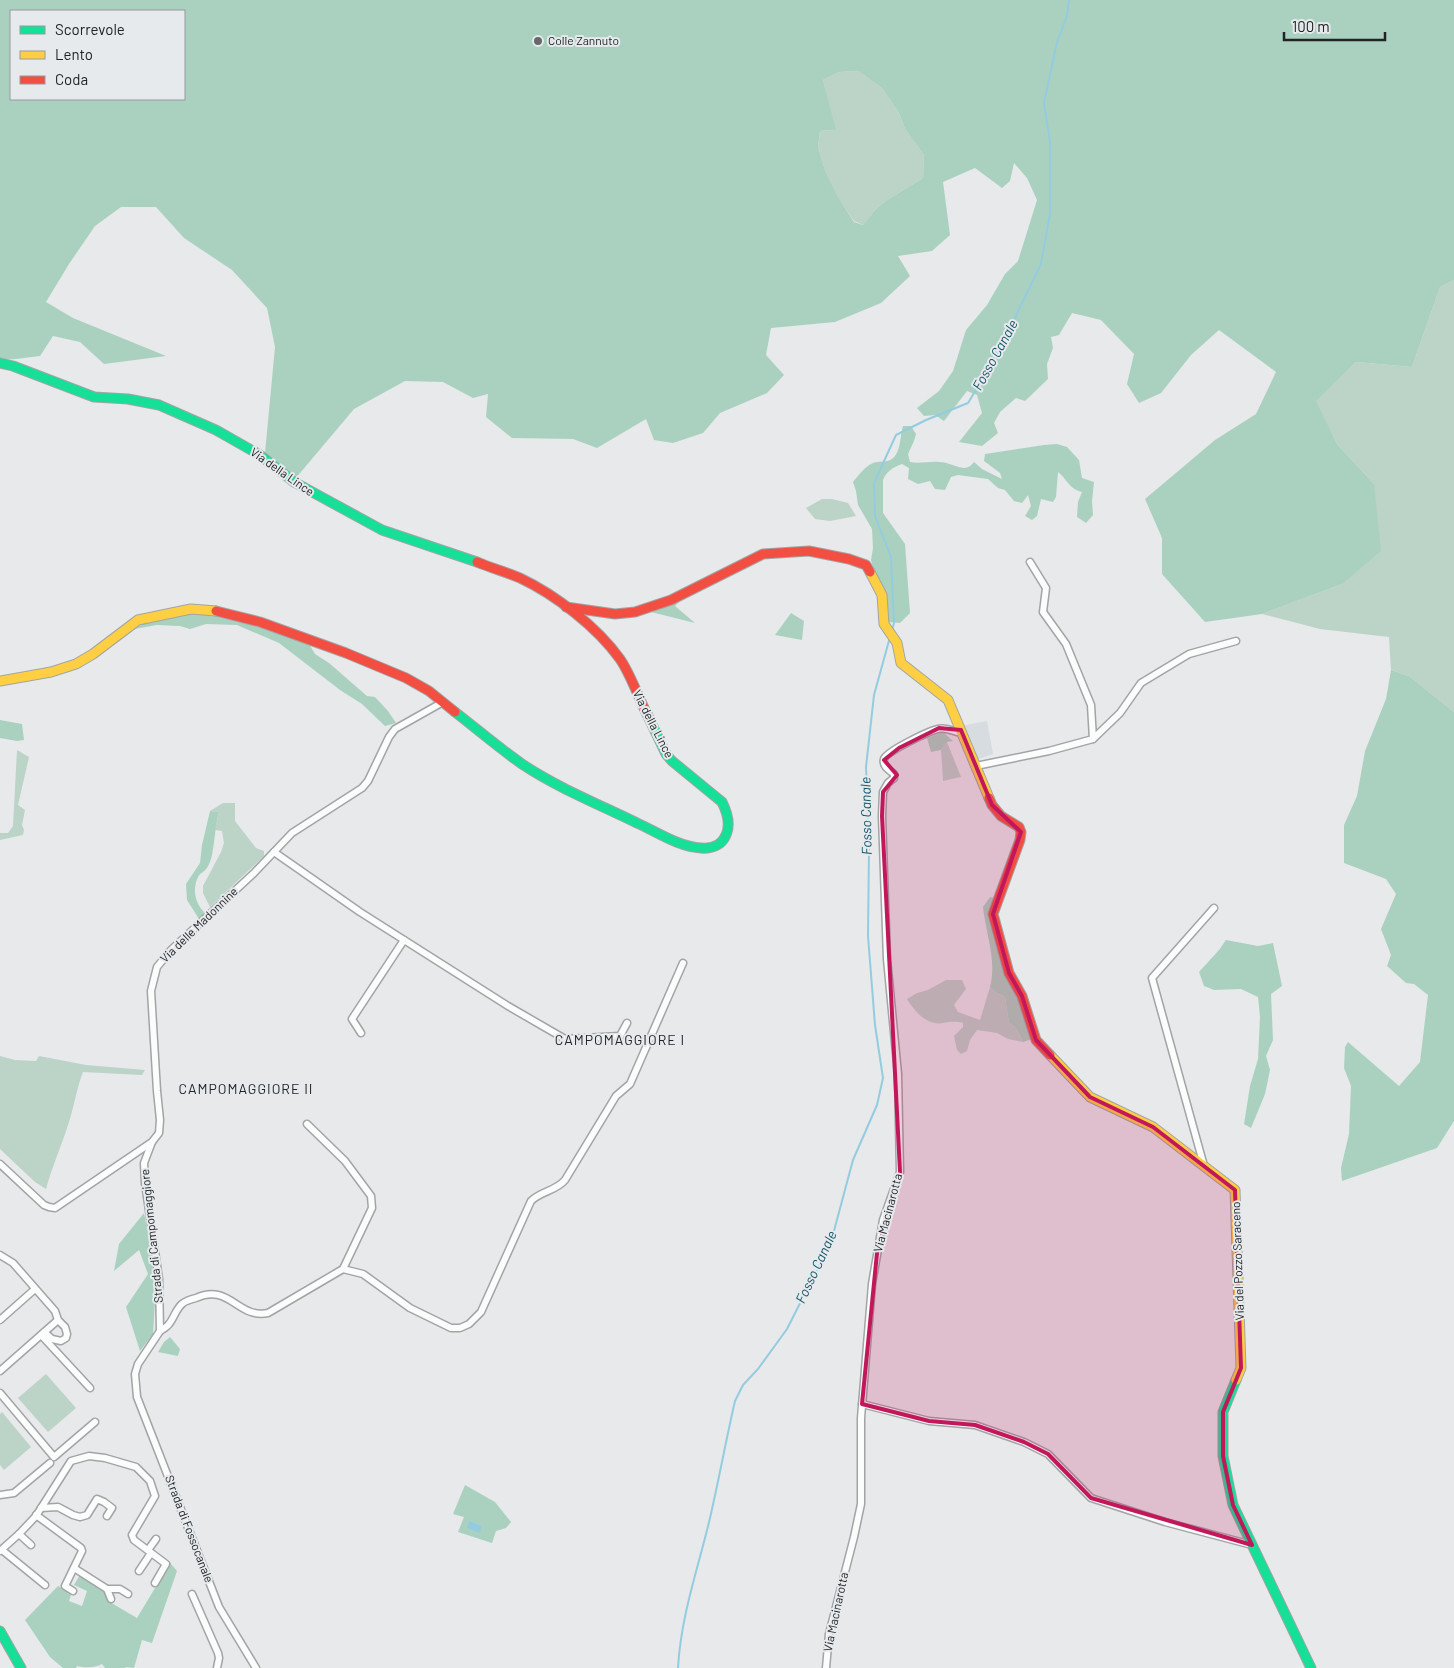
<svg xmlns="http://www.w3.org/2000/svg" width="1454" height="1668" viewBox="0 0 1454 1668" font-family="Barlow,sans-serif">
	<rect width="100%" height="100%" fill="#e7e9eb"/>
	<path fill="#d6dce0" d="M 987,721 L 993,754 L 976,760 L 961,726 Z"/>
	<g fill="#bcd3c8">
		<path d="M 858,71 L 882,88 L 899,113 L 905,129 L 924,155 L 923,178 L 884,202 L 875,210 L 863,225 L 854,221 L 837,197 L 825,170 L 818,147 L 820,131 L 835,130 L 823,80 L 839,72 Z"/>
		<path d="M 1454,280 L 1454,712 L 1409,676 L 1391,670 L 1389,637 L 1320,629 L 1262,614 L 1342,584 L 1374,484 L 1337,444 L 1315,401 L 1356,362 L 1412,367 L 1440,287 Z"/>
		<path d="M 822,499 L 832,499 L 848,503 L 856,516 L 830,521 L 815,519 L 806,508 Z"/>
		<path d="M 947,742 L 961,777 L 943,781 L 941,750 Z"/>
		<path d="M 17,750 L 29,757 L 18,805 L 25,810 L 22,825 L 24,830 L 23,835 L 0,840 L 0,833 L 8,833 L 13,826 Z"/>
		<path d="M 223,803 L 235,803 L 235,821 L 256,848 L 264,851 L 264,856 L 210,907 L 203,893 L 203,886 L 221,852 L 224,843 L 222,831 L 215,830 L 219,812 L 210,811 Z"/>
		<path d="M 946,980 L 962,980 L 966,989 L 954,1005 L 958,1012 L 980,1020 L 990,987 L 995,992 L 1005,997 L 1009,1023 L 1016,1028 L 1023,1042 L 1008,1039 L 997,1033 L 977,1030 L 970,1040 L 967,1051 L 961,1054 L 957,1050 L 954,1036 L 963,1027 L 963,1023 C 954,1021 951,1022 943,1023 C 927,1026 914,1011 907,999 L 917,993 L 928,990 Z"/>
		<path d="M 0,1056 L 15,1060 L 36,1061 L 39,1056 L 86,1065 L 145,1070 L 142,1075 L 83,1072 C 76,1090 74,1108 68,1125 C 61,1147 52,1167 46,1189 L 35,1182 L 0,1149 Z"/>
		<path d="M 46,1374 L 76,1408 L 48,1432 L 18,1398 Z"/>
		<path d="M 2,1412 L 31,1447 L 4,1470 L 0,1465 L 0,1414 Z"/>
	</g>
	<g fill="#aad1c0" fill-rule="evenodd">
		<path d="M 0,0 L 1454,0 L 1454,280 L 1440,287 L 1412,367 L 1356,362 L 1316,401 L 1337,444 L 1374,484 L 1381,551 L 1342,584 L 1262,614 L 1205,622 L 1162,574 L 1162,538 L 1145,499 L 1215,440 L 1256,414 L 1276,372 L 1219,330 L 1191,355 L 1161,393 L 1139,403 L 1127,384 L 1134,354 L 1101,320 L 1072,313 L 1059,335 L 1051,337 L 1053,348 L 1047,364 L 1048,379 L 1025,401 L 1016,398 L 1000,412 L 994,423 L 998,433 L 982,446 L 959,442 L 982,413 L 977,395 L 967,391 L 944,421 L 935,415 L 924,416 L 917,408 L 939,391 L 953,371 L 966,330 L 987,305 L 1005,274 L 1018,261 L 1037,200 L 1027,178 L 1014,163 L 1010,181 L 1002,188 L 975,168 L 943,182 L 950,235 L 932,251 L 898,256 L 910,276 L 881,303 L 835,322 L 771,328 L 766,355 L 784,375 L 767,393 L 720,413 L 703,433 L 673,443 L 654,440 L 646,419 L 597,448 L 573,439 L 512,438 L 486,417 L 488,394 L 473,398 L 443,382 L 405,381 L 354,409 L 295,479 L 265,453 L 275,347 L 267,308 L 232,270 L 184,238 L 156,207 L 121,207 L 95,226 L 69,264 L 46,302 L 73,318 L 166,356 L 104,364 L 80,342 L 53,336 L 40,356 C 26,357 14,361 0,359 ZM 11,11 L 184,11 L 184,99 L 11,99 ZM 858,71 L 882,88 L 899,113 L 905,129 L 924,155 L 923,178 L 884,202 L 875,210 L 863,225 L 854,222 L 837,196 L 825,170 L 818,147 L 820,131 L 836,130 L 823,80 L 839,72 Z"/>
		<path d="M 903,426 L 911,426 L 916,434 L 914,441 L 908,454 L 910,462 C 920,464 930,461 939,462 C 948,462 956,467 964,468 C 968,468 972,465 974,462 L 982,469 L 1002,479 L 1000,473 L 984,461 L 985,454 L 1044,445 L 1057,444 L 1067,447 L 1079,460 L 1082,478 L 1094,482 L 1092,501 L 1093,515 L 1086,523 L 1077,517 L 1078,502 L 1082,492 C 1070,490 1067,479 1058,472 L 1056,497 L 1053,502 L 1041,499 L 1037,516 L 1032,520 L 1025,516 L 1031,506 L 1028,495 L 1022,503 L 1014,501 L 1005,490 L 998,488 L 988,479 L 958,475 L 951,477 L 945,490 L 935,489 L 930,481 L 918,484 L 908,479 L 909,468 L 902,464 C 893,467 886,472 883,480 L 883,513 L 905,544 L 910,613 L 900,623 L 887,622 L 871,560 L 873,548 L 872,529 L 858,505 L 856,491 L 853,482 C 858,476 865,466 873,463 C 881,460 889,464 895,456 C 901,448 900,436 903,426 Z"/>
		<path d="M 683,598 L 675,606 L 695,623 L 647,611 Z"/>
		<path d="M 791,613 L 804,621 L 802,640 L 775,635 Z"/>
		<path d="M 180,614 L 215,614 L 246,621 L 308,642 L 315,654 L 329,663 L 367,696 L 375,697 L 388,711 L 396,723 L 385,726 L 362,704 L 340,690 L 279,643 L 237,625 L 206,624 L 190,629 L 180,626 L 157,625 L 134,629 L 149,621 Z"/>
		<path d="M 1391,670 L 1409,676 L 1454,712 L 1454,1121 L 1437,1148 L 1342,1181 L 1341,1168 L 1349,1134 L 1351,1086 L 1344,1068 L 1345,1047 L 1348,1042 L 1399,1086 L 1420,1062 L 1428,995 L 1414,984 L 1406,983 L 1387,966 L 1391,955 L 1381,929 L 1396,894 L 1386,879 L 1344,863 L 1344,825 L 1357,796 L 1365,751 L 1386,699 Z"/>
		<path d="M 0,720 L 22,724 L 24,740 L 17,741 L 0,738 Z"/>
		<path d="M 943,732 L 953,741 L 947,742 L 941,750 L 931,752 L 927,738 Z"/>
		<path d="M 210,811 L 219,812 C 215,826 215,840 212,855 C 211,859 209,866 206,869 C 204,872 200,873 198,877 C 192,889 195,903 204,912 L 203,917 L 199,919 L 187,900 L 186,884 L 200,863 L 202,845 Z"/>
		<path d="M 990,897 L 994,898 L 991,910 L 1013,986 L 1032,1039 L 1023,1042 L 1016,1028 L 1009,1023 L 1005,997 L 995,992 L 990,987 C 997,960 986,935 983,907 Z"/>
		<path d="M 1226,940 L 1258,946 L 1273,943 L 1282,986 L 1271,994 L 1273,1040 L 1266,1056 L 1270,1070 L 1265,1094 L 1251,1128 L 1244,1124 L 1250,1086 L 1258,1059 L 1260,1017 L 1258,997 L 1241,989 L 1214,990 L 1204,986 L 1199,972 L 1219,950 Z"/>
		<path d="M 144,1213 L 153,1260 L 155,1300 L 153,1334 L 140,1351 L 126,1307 L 148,1274 L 139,1250 L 114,1271 L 119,1244 Z"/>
		<path d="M 170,1337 L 180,1349 L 178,1356 L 158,1352 L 164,1342 Z"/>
		<path d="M 465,1485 L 495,1502 L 511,1522 L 506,1528 L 496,1531 L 492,1543 L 458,1532 L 464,1517 L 453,1514 Z"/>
		<path d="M 170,1563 L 177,1571 L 152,1643 L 142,1640 L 134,1668 L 126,1667 L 125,1668 L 105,1668 L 102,1664 C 95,1668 85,1668 77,1666 L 76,1668 L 63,1668 L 50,1657 L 25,1620 L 58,1586 L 71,1595 L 69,1601 L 82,1606 L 87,1591 L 74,1585 L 80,1575 L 105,1592 L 108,1601 L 137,1618 Z"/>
	</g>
	<path fill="#94ccdf" d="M 469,1521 L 482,1526 L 480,1533 L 467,1528 Z"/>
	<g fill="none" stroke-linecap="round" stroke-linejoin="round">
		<g stroke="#94ccdf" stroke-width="2">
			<path d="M 892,630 L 894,623 L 891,557 L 875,516 L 874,483 L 896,435 L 926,420 L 968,403 L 997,355 L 1041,264 L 1050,214 L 1050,142 L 1044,103 L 1057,42 L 1067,16 L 1069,0"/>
			<path d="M 678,1668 C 681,1615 698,1569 710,1518 C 719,1479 726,1440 735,1401 L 743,1385 L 758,1369 L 787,1329 L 831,1242 L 853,1160 L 877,1105 L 883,1078 L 875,1025 L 868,936 L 869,849 L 866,767 L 874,695 L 890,637"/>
		</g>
		<defs>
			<g id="street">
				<path d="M 1030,562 L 1046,588 L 1043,612 L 1066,644 L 1091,705 L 1093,739"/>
				<path d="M 976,766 L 1049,751 L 1093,739 L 1120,713 L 1141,683 L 1189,654 L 1236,641"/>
				<path d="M 274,852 L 360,912 L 508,1006 L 565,1039 L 620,1036 L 627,1023"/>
				<path d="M 361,1033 L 352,1019 L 404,940"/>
				<path d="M 152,1142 L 144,1163 L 145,1183 L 159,1279 L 160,1331 L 138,1364 L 135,1374 L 137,1397 L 219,1607 L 256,1668"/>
				<path d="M 0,1164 L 44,1205 L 49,1207 L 55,1208 L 152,1142 L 159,1133 L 160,1120 L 157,1091 L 151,991 L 157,967 L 171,950 L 254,873 L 292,833 L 362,788 L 368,781 L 389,737 L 395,729 L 443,702"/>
				<path d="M 1204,1166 L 1152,978 L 1214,908"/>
				<path d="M 0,1255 L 13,1263 L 55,1311 L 58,1320"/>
				<path d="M 343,1269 L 363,1274 L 410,1308 L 451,1328 L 460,1328 L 469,1324 L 481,1312 L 531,1201 C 541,1191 556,1191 565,1180 L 616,1096 L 630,1084 L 683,963"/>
				<path d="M 0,1320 L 35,1289"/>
				<path d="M 160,1331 C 163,1329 167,1327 169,1324 C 174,1318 176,1309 182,1304 C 185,1301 192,1299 196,1298 C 230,1283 237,1319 268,1313 L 343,1269 L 372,1208 L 371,1196 L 345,1161 L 307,1124"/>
				<path d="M 41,1335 L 90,1388"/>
				<path d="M 0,1371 L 58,1320 L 65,1327 L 67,1334 L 66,1338 L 61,1341 L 52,1339 L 44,1332"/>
				<path d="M 0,1393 L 54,1457 L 95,1422"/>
				<path d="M 862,1404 L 929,1421 L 975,1425 L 1024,1442 L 1048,1454 L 1091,1498 L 1165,1522 L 1252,1545"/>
				<path d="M 0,1495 L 14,1493 L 50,1463"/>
				<path d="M 41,1508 L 58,1507 L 73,1515 L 80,1517 L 87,1515 L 97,1499 L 104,1502 L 112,1508 L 107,1516"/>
				<path d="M 36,1515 L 81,1548 L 82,1551 L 65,1586 L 73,1591"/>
				<path d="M 19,1534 L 31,1545"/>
				<path d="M 2,1550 L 45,1585"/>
				<path d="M 148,1550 L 156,1539"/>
				<path d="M 0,1551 L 19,1534 L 36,1516 L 71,1461 L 89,1456 L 105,1458 L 136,1467 L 150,1481 L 155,1496 L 132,1535 L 134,1540 L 166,1564 L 155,1583"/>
				<path d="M 74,1568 L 107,1589 L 120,1589 L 128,1594"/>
				<path d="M 139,1571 L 151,1553"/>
				<path d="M 107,1589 L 111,1599"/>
				<path d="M 192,1594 L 218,1653 L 219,1658 L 217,1668"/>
				<path d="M 826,1668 L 829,1634 L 854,1537 L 861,1504 L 861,1418 L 872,1284 L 883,1220 L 900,1172 L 898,1074 L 887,959 L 882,816 L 883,792 L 888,783 L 894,778 L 894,774 C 889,770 882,766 884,759 C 887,751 929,731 938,729 C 944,727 951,730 957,732 L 961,730"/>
			</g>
			<g id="fast">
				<path d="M 0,363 L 13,366 L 94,397 L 128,399 L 159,405 L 216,430 L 260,455 L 294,482 L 382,530 L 477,562"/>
				<path d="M 455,712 C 477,729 499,748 522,764 C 558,788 598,804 637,823 C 657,832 679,847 701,848 C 712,849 722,845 726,835 C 731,824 727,812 722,802 L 672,761 L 666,754 L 647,714"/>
				<path d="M 1236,1380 L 1223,1412 L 1223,1456 L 1233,1505 L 1311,1668"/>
				<path d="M 0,1631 L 21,1668"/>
			</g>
			<g id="slow">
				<path d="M 870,572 L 882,595 L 884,624 L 897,643 L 901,663 L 948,700 L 989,798"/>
				<path d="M 0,681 L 51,672 L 76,664 L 93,654 L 138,620 L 191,609 L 216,611"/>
				<path d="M 1050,1055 L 1090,1097 L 1153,1127 L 1235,1190 L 1241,1368 L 1236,1380"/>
			</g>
			<g id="jam">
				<path d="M 477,562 C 491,568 506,572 520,578 C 556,595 597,627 620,659 C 631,675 638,697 647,714"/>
				<path d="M 566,607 L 615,614 L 635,612 L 671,600 L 763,554 L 809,551 L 849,559 L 866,565 L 870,572"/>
				<path d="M 216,611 L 260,622 L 346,653 L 406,678 L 429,691 L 455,712"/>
				<path d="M 989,798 L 992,805 L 1001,816 L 1019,827 L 1021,832 L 1020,840 L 993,914 L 1009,973 L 1022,996 L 1036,1040 L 1050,1055"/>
			</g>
		</defs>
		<use href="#street" stroke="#a2a4a5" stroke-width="9"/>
		<use href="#fast" stroke="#a2a4a5" stroke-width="11"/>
		<use href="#slow" stroke="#a2a4a5" stroke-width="11"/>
		<use href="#jam" stroke="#a2a4a5" stroke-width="11"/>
		<use href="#street" stroke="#fbfcfc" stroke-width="6"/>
		<use href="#fast" stroke="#16e098" stroke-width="9"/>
		<use href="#slow" stroke="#ffcf43" stroke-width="9"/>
		<use href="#jam" stroke="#f24e42" stroke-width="9"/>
	</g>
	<path fill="#c2185b" fill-opacity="0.2" stroke="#c2185b" stroke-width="4" stroke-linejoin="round" d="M 939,728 L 961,730 L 992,805 L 1021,832 L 993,914 L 1009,973 L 1022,996 L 1036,1040 L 1090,1097 L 1153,1127 L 1235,1190 L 1241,1368 L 1223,1412 L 1223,1456 L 1233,1505 L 1252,1545 L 1091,1498 L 1048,1454 L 1024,1442 L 975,1425 L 929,1421 L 862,1404 L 877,1253 L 900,1172 L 882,816 L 883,792 L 897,775 L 884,760 L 899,748 Z"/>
	<circle fill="#67686a" stroke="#e6eaec" stroke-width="2" cx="538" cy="41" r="5"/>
	<g text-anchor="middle" stroke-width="4" stroke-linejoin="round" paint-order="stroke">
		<g font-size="12" fill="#222324" stroke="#e6eaec" text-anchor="start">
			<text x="548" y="45">Colle Zannuto</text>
		</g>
		<g font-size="12" fill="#222324" stroke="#e6eaec">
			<text transform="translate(282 472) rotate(35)" y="4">Via della Lince</text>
			<text transform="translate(653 724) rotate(63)" y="4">Via della Lince</text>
			<text transform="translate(199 925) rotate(-44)" y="4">Via delle Madonnine</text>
			<text transform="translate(888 1213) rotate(-75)" y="4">Via Macinarotta</text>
			<text transform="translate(152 1236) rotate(-96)" y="4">Strada di Campomaggiore</text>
			<text transform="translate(1238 1261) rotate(-92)" y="4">Via del Pozzo Saraceno</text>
			<text transform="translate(189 1529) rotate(69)" y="4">Strada di Fossocanale</text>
			<text transform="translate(836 1612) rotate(-78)" y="4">Via Macinarotta</text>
		</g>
		<g font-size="14" font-style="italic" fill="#135468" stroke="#e6eaec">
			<text transform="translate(995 355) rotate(-61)" y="5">Fosso Canale</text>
			<text transform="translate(866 816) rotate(-91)" y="5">Fosso Canale</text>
			<text transform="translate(816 1267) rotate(-65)" y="5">Fosso Canale</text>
		</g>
		<g font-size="14" letter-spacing="1" fill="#222324" stroke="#e6eaec">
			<text x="620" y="1045">CAMPOMAGGIORE I</text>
			<text x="246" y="1094">CAMPOMAGGIORE II</text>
		</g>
	</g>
	<rect x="10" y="10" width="175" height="90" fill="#e6eaec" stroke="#989a9c"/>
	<rect x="20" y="26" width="25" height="8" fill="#16e098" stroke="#989a9c"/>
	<text x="55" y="35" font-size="15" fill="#222324">Scorrevole</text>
	<rect x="20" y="51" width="25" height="8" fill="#ffcf43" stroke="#989a9c"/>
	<text x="55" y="60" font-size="15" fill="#222324">Lento</text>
	<rect x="20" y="76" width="25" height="8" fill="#f24e42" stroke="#989a9c"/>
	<text x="55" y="85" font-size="15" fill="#222324">Coda</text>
	<path d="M1284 32v8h101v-8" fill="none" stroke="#222324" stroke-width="2.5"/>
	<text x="1292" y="32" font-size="15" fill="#222324" stroke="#e6eaec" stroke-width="4" paint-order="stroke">100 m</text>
</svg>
